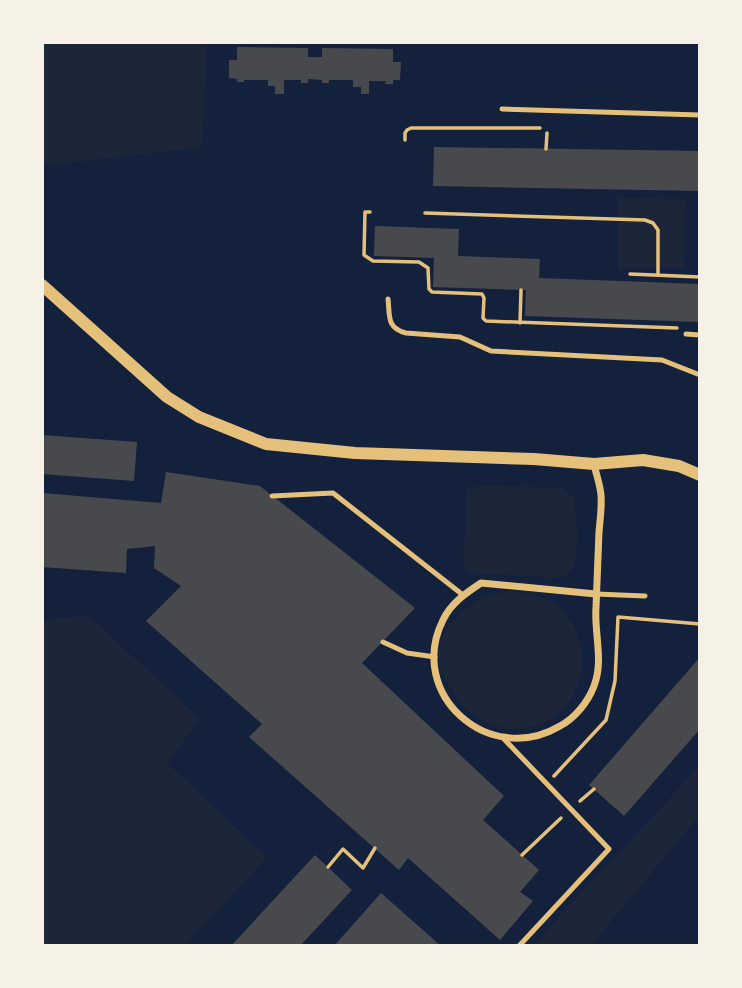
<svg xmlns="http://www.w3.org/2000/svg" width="742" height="988" viewBox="0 0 742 988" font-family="'DejaVu Sans',sans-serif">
	<rect width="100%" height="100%" fill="#14213d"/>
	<g fill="#1d2539">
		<path d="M 42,42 L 207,42 L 202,147 L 42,166 Z"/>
		<path d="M 618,198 L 685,199 L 684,268 L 618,268 Z"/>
		<path d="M 479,485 L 562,488 L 574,498 C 576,516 582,558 569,572 C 567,575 563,576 559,578 L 469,573 L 463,566 L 467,489 Z"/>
		<path d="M 510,591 C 525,593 538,594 551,602 C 601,633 588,715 530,727 C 518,729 505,730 493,725 C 480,720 467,713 459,701 C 453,691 444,680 440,668 C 430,638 463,605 490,595 C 496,593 504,592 510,591 Z"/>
		<path d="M 88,615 L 200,719 L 167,763 L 267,857 L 184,946 L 42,946 L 42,623 L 53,619 Z"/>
		<path d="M 700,766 L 700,815 L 590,946 L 535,946 L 564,911 Z"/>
	</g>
	<g fill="#48494c">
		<path d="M 237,47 L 308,48 L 308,57 L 322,57 L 322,48 L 393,49 L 393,62 L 401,62 L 400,80 L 393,80 L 393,84 L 385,84 L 386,81 L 369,81 L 369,94 L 361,94 L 361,87 L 353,87 L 353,80 L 329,80 L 329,83 L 322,83 L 322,80 L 308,79 L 308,83 L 301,83 L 301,80 L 284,80 L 284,94 L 275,94 L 275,86 L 268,86 L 268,80 L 244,80 L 244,82 L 237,82 L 237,79 L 229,78 L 229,60 L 237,60 Z"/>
		<path d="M 434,147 L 700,151 L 700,191 L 433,186 Z"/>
		<path d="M 375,226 L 459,229 L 458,256 L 540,259 L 539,278 L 700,284 L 700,322 L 525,316 L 526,290 L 433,287 L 434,258 L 374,256 Z"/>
		<path d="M 42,435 L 137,442 L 134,481 L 42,474 Z"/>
		<path d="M 166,472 L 260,486 L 415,608 L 362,663 L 504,796 L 483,820 L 539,870 L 520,892 L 533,901 L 500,940 L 408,858 L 399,870 L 249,737 L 262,724 L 146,621 L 181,586 L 154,568 L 155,546 L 127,549 L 126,573 L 42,567 L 42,493 L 161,503 Z"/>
		<path d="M 700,657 L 700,729 L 624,816 L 589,785 Z"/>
		<path d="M 315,855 L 352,890 L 300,946 L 231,946 Z"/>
		<path d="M 381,893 L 441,946 L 334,946 Z"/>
	</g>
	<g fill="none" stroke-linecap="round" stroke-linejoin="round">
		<g stroke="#e5c07b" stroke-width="3.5">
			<path d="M 405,140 L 405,133 L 407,130 L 411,128 L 540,128"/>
			<path d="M 546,149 L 547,133"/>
			<path d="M 370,212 L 365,212 L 364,255 L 373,261 L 419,262 L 428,268 L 429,289 L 432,292 L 482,294 L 484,298 L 483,318 L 486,321 L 677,328"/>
			<path d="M 425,213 L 645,220 L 653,223 L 658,230 L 658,275"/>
			<path d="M 630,274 L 700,277"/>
			<path d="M 520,323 L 521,290"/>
			<path d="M 554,776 L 606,720 L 615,681 L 618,617 L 700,624"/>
			<path d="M 580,801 L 594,789"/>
			<path d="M 522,855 L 561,818"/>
			<path d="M 328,867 L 343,849 L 363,868 L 375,848"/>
		</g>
		<g stroke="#e5c07b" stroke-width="5">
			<path d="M 502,109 L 700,115"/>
			<path d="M 388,299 C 390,315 386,328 406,333 L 460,337 L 491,351 L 662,360 L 700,375"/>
			<path d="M 686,334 L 700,335"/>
			<path d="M 272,496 L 333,493 L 463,595"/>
			<path d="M 596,594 L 645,596"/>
			<path d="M 383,642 L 407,653 L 435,657"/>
			<path d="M 504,739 L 609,849 L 519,946"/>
		</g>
		<path stroke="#e5c07b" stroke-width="7" d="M 594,464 C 596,474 600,484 601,495 C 602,507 600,520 599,532 C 598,557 597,582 596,607 C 594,634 604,660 594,686 C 588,702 575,718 560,726 C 489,768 406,694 443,620 C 451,603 466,593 481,583 L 596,594"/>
		<path stroke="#e5c07b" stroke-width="12" d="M 42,285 L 167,397 L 199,417 L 266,444 L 355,453 L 534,459 L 594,464 L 643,460 L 679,466 L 700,475"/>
	</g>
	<rect width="742" height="988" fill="none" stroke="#f6f1e7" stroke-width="88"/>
</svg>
